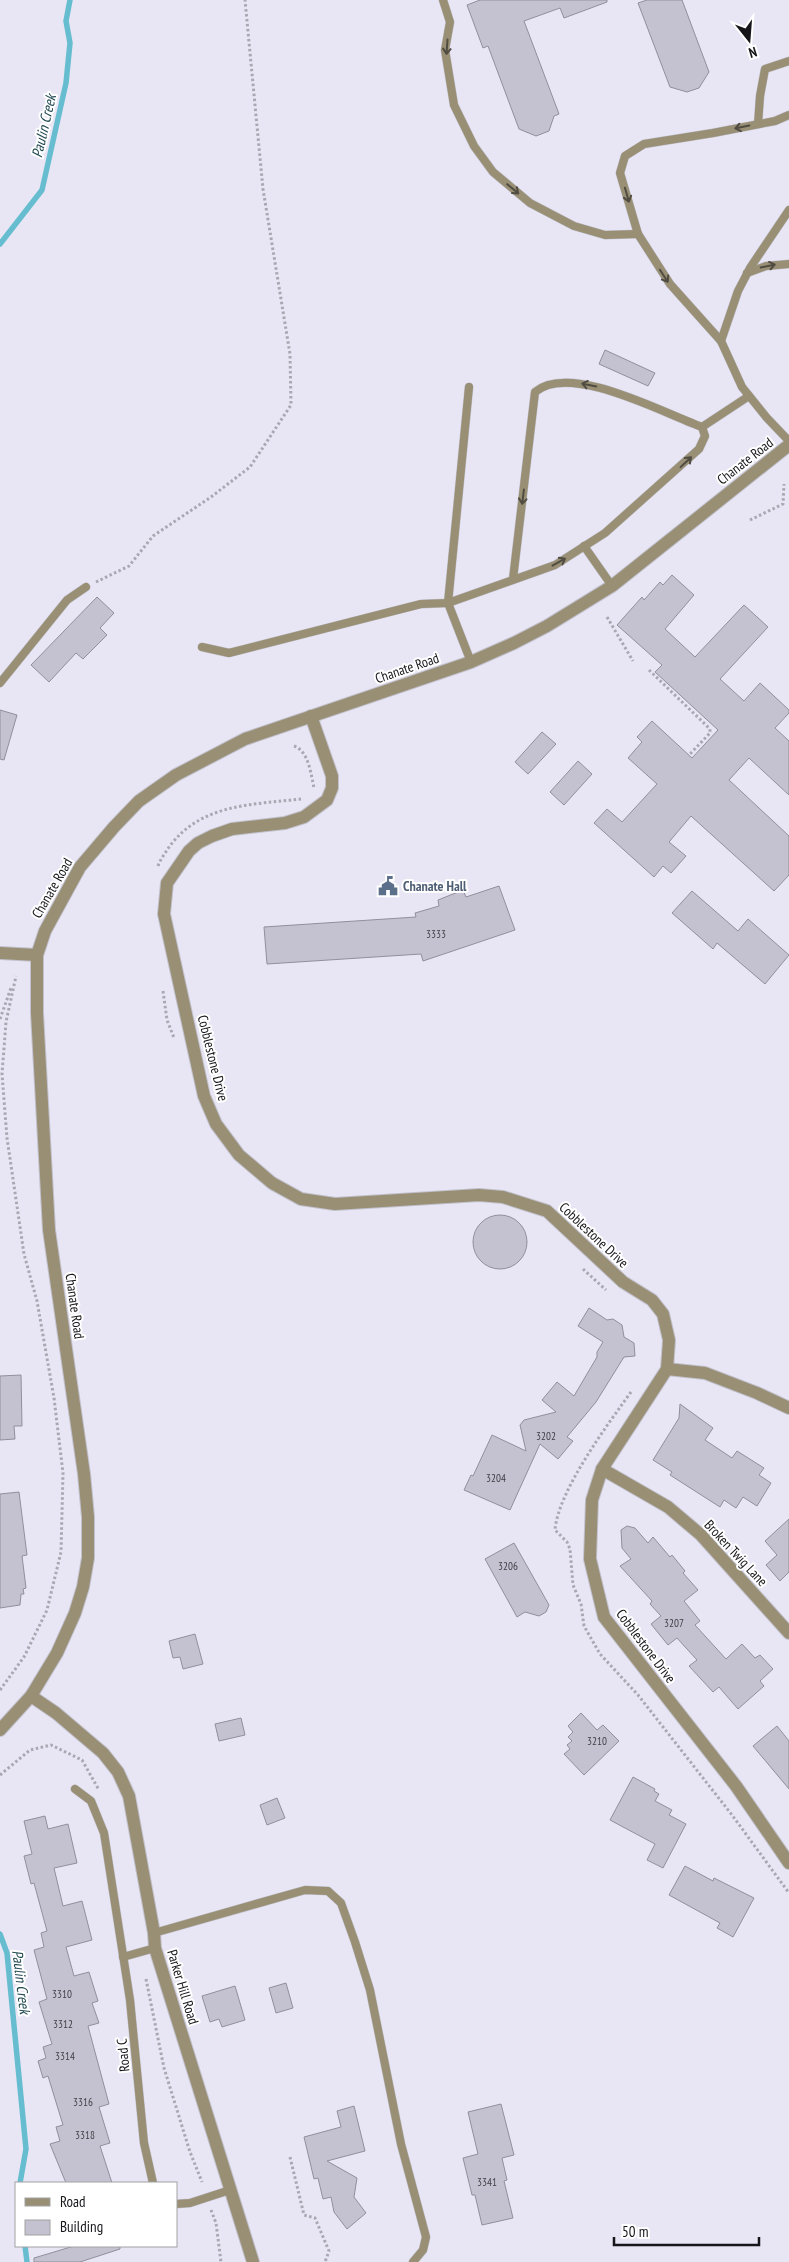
<svg xmlns="http://www.w3.org/2000/svg" width="789" height="2262" viewBox="0 0 789 2262" font-family="'PT Sans Narrow',sans-serif">
	<rect width="100%" height="100%" fill="#e8e6f4"/>
	<g fill="none" stroke-linecap="round" stroke-linejoin="round">
		<g stroke="#66bdcf" stroke-width="5.5">
			<path d="M 0,244 L 42,190 L 66,83 L 70,43 L 66,21 L 70,0"/>
			<path d="M 0,1934 L 7,1953 L 26,2149 L 20,2183"/>
			<path d="M 25,2246 L 27,2262"/>
		</g>
	</g>
	<g fill="#c4c2d0" stroke="#918f9c">
		<path d="M 480,0 L 607,0 L 607,2 L 564,18 L 560,8 L 524,21 L 559,114 L 554,116 L 549,131 L 536,136 L 519,129 L 488,46 L 483,48 L 467,5 Z"/>
		<path d="M 647,0 L 682,0 L 709,72 L 699,88 L 687,92 L 670,87 L 638,3 Z"/>
		<path d="M 605,350 L 655,373 L 648,386 L 599,364 Z"/>
		<path d="M 672,575 L 694,595 L 665,629 L 695,657 L 744,605 L 768,627 L 720,679 L 744,701 L 760,683 L 789,710 L 789,713 L 775,728 L 789,741 L 789,795 L 749,758 L 729,780 L 789,836 L 789,875 L 774,891 L 691,816 L 669,842 L 686,856 L 671,873 L 663,866 L 654,877 L 594,823 L 607,809 L 622,822 L 657,784 L 628,758 L 642,742 L 637,737 L 652,721 L 692,758 L 718,730 L 655,672 L 662,665 L 617,625 L 642,597 L 644,600 L 660,582 L 663,585 Z"/>
		<path d="M 97,597 L 114,613 L 100,628 L 107,635 L 83,659 L 76,653 L 49,682 L 31,665 Z"/>
		<path d="M 0,710 L 17,715 L 4,760 L 0,759 Z"/>
		<path d="M 542,732 L 556,744 L 528,774 L 515,762 Z"/>
		<path d="M 578,761 L 592,774 L 564,805 L 550,792 Z"/>
		<path d="M 499,886 L 515,930 L 423,961 L 421,954 L 267,964 L 264,927 L 416,917 L 415,913 L 439,906 L 438,900 L 463,890 L 466,897 Z"/>
		<path d="M 692,891 L 738,931 L 748,919 L 789,955 L 765,984 L 717,943 L 713,949 L 672,913 Z"/>
		<circle cx="500" cy="1242" r="27"/>
		<path d="M 589,1308 L 607,1320 L 613,1319 L 622,1325 L 624,1337 L 634,1343 L 635,1356 L 624,1357 L 596,1402 L 567,1437 L 573,1441 L 558,1459 L 540,1444 L 510,1510 L 464,1490 L 471,1475 L 473,1476 L 492,1435 L 526,1451 L 520,1425 L 524,1420 L 556,1412 L 542,1400 L 557,1382 L 574,1396 L 597,1357 L 597,1352 L 603,1342 L 578,1326 Z"/>
		<path d="M 21,1375 L 22,1426 L 14,1426 L 15,1439 L 0,1440 L 0,1376 Z"/>
		<path d="M 680,1404 L 713,1428 L 705,1440 L 732,1458 L 737,1451 L 764,1468 L 759,1475 L 771,1483 L 757,1506 L 743,1497 L 736,1508 L 724,1500 L 720,1507 L 670,1475 L 672,1472 L 653,1460 L 679,1418 Z"/>
		<path d="M 19,1492 L 27,1555 L 22,1556 L 26,1588 L 23,1589 L 24,1594 L 21,1594 L 20,1605 L 0,1608 L 0,1494 Z"/>
		<path d="M 789,1519 L 789,1572 L 780,1581 L 766,1565 L 777,1555 L 765,1541 Z"/>
		<path d="M 627,1526 L 635,1528 L 648,1543 L 653,1537 L 670,1557 L 672,1555 L 685,1571 L 683,1573 L 698,1590 L 684,1601 L 700,1621 L 695,1625 L 726,1659 L 742,1644 L 755,1658 L 760,1655 L 773,1669 L 760,1681 L 764,1686 L 738,1709 L 719,1687 L 713,1692 L 689,1666 L 697,1660 L 677,1638 L 668,1645 L 651,1624 L 661,1616 L 650,1604 L 652,1601 L 620,1566 L 631,1559 L 622,1548 L 621,1530 Z"/>
		<path d="M 514,1543 L 549,1605 L 546,1612 L 539,1616 L 525,1612 L 517,1617 L 485,1559 Z"/>
		<path d="M 195,1634 L 203,1664 L 183,1669 L 180,1657 L 173,1658 L 169,1641 Z"/>
		<path d="M 581,1713 L 597,1730 L 603,1725 L 619,1741 L 584,1775 L 564,1754 L 570,1749 L 567,1745 L 572,1741 L 568,1737 L 573,1732 L 568,1726 Z"/>
		<path d="M 241,1718 L 245,1735 L 219,1741 L 215,1724 Z"/>
		<path d="M 777,1726 L 789,1741 L 789,1789 L 753,1746 Z"/>
		<path d="M 633,1777 L 655,1789 L 654,1791 L 659,1794 L 655,1801 L 672,1810 L 669,1815 L 686,1824 L 663,1868 L 647,1860 L 655,1844 L 610,1820 Z"/>
		<path d="M 277,1798 L 285,1818 L 267,1825 L 260,1805 Z"/>
		<path d="M 45,1816 L 48,1829 L 68,1824 L 77,1863 L 54,1868 L 63,1906 L 82,1901 L 92,1940 L 66,1947 L 74,1976 L 89,1972 L 98,2001 L 92,2003 L 99,2023 L 88,2026 L 109,2104 L 99,2107 L 110,2143 L 100,2146 L 112,2183 L 66,2183 L 50,2144 L 60,2141 L 56,2127 L 63,2125 L 48,2076 L 43,2078 L 38,2061 L 46,2058 L 43,2047 L 52,2044 L 39,2002 L 47,1999 L 34,1950 L 44,1947 L 41,1933 L 47,1931 L 34,1883 L 31,1884 L 24,1856 L 32,1854 L 24,1821 Z"/>
		<path d="M 685,1866 L 713,1881 L 714,1878 L 754,1898 L 733,1937 L 717,1928 L 720,1923 L 669,1895 Z"/>
		<path d="M 286,1983 L 293,2008 L 276,2013 L 269,1988 Z"/>
		<path d="M 235,1986 L 245,2020 L 222,2027 L 219,2019 L 210,2022 L 202,1996 Z"/>
		<path d="M 501,2104 L 514,2155 L 502,2158 L 507,2180 L 504,2181 L 513,2218 L 482,2225 L 475,2195 L 472,2195 L 463,2158 L 478,2154 L 468,2112 Z"/>
		<path d="M 354,2106 L 365,2151 L 327,2161 L 357,2178 L 354,2197 L 366,2213 L 347,2229 L 334,2212 L 331,2197 L 323,2199 L 318,2178 L 314,2179 L 304,2137 L 341,2127 L 337,2111 Z"/>
		<path d="M 74,2246 L 120,2246 L 120,2249 L 80,2262 L 34,2262 L 34,2258 Z"/>
	</g>
	<g fill="none" stroke-linecap="round" stroke-linejoin="round">
		<defs>
			<g id="service">
				<path d="M 443,0 L 450,22 L 445,50 L 454,105 L 474,146 L 493,172 L 530,203 L 574,226 L 605,235 L 638,234"/>
				<path d="M 789,115 L 775,121 L 713,133 L 644,144 L 625,156 L 620,173 L 638,234 L 670,284 L 721,341 L 738,291 L 750,268 L 789,210"/>
				<path d="M 758,124 L 760,96 L 765,69 L 789,61"/>
				<path d="M 747,273 L 766,266 L 789,264"/>
				<path d="M 721,341 L 742,387 L 767,418 L 789,441"/>
				<path d="M 469,387 L 448,603 L 471,662"/>
				<path d="M 702,427 L 749,396"/>
				<path d="M 584,546 L 612,586"/>
				<path d="M 202,647 L 229,653 L 421,604 L 448,603 L 555,565 L 605,533 L 699,449 L 705,436 L 702,427 C 663,413 570,362 535,392 L 513,579"/>
				<path d="M 0,683 L 67,600 L 86,587"/>
				<path d="M 75,1789 L 91,1801 L 104,1833 L 130,2000 L 144,2143 L 153,2183"/>
				<path d="M 154,1933 L 305,1890 L 328,1891 L 341,1903 L 355,1942 L 370,1990 L 401,2144 L 426,2237 L 423,2250 L 413,2262"/>
				<path d="M 123,1957 L 155,1948"/>
				<path d="M 176,2204 L 190,2203 L 230,2190"/>
			</g>
			<g id="minor">
				<path d="M 311,716 L 332,776 L 332,788 L 327,800 L 304,817 L 285,823 L 232,829 L 212,836 L 198,843 L 189,851 L 167,883 L 164,914 L 204,1096 L 216,1124 L 239,1155 L 272,1183 L 301,1199 L 335,1204 L 479,1195 L 503,1197 L 547,1211 L 623,1282 L 652,1300 L 663,1314 L 669,1340 L 667,1369 L 602,1469 L 592,1500 L 590,1559 L 604,1617 L 736,1786 L 789,1863"/>
				<path d="M 0,953 L 37,955"/>
				<path d="M 667,1369 L 705,1373 L 757,1393 L 789,1408"/>
				<path d="M 602,1469 L 668,1507 L 701,1535 L 789,1633"/>
			</g>
			<g id="tertiary">
				<path d="M 31,1696 L 56,1713 L 103,1753 L 118,1772 L 129,1796 L 154,1933 L 155,1948 L 253,2262"/>
				<path d="M 0,1730 L 31,1696 L 57,1653 L 75,1613 L 83,1587 L 88,1558 L 88,1517 L 84,1474 L 49,1230 L 37,1013 L 37,955 L 45,931 L 80,867 L 114,827 L 139,801 L 176,775 L 245,739 L 471,662 L 514,643 L 547,626 L 612,586 L 789,445"/>
			</g>
		</defs>
		<use href="#service" stroke="#c2c1cd" stroke-width="9"/>
		<use href="#minor" stroke="#c2c1cd" stroke-width="14"/>
		<use href="#tertiary" stroke="#c2c1cd" stroke-width="14"/>
		<g stroke="#a9a7b2" stroke-width="3" stroke-dasharray="2.5 2.5" stroke-linecap="butt">
			<path d="M 750,520 L 783,504 L 784,484"/>
			<path d="M 96,582 L 129,566 L 153,536 L 211,497 L 250,467 L 291,405 L 290,354 L 263,189 L 245,0"/>
			<path d="M 607,617 L 633,661"/>
			<path d="M 649,670 L 710,729 L 710,733 L 690,754"/>
			<path d="M 294,746 C 309,751 311,775 314,788"/>
			<path d="M 158,866 C 160,860 164,855 167,850 C 199,803 251,805 301,799"/>
			<path d="M 163,991 L 167,1020 L 174,1038"/>
			<path d="M 0,1019 L 11,988"/>
			<path d="M 583,1269 L 606,1290"/>
			<path d="M 631,1392 C 608,1424 558,1491 555,1530 L 567,1542 L 570,1549 L 573,1585 L 581,1604 L 584,1626 L 600,1654 L 638,1695 L 732,1815 L 789,1893"/>
			<path d="M 0,1690 L 24,1657 L 47,1610 L 61,1552 L 63,1473 L 54,1398 L 37,1301 L 24,1254 L 7,1138 L 2,1074 L 6,1022 L 16,976"/>
			<path d="M 0,1775 L 30,1750 L 51,1745 L 82,1760 L 99,1790"/>
			<path d="M 146,1979 L 164,2068 L 190,2152 L 202,2182"/>
			<path d="M 290,2157 L 304,2215 L 315,2218 L 329,2251 L 325,2262"/>
			<path d="M 211,2210 L 216,2223 L 221,2262"/>
		</g>
		<use href="#service" stroke="#988f74" stroke-width="8"/>
		<use href="#minor" stroke="#988f74" stroke-width="12"/>
		<use href="#tertiary" stroke="#988f74" stroke-width="12"/>
	</g>
	<defs><path id="oneway-shaft" d="M-6 0H5M1.5-3L5.5 0L1.5 3" fill="none" stroke-width="1.6" stroke-linecap="round" stroke-linejoin="round" transform="scale(1.25)"/></defs>
	<g stroke="#504c42">
		<use href="#oneway-shaft" transform="translate(447 47) rotate(94)"/>
		<use href="#oneway-shaft" transform="translate(742 127) rotate(168)"/>
		<use href="#oneway-shaft" transform="translate(513 189) rotate(40)"/>
		<use href="#oneway-shaft" transform="translate(627 195) rotate(74)"/>
		<use href="#oneway-shaft" transform="translate(768 266) rotate(-12)"/>
		<use href="#oneway-shaft" transform="translate(664 276) rotate(57)"/>
		<use href="#oneway-shaft" transform="translate(589 385) rotate(-169)"/>
		<use href="#oneway-shaft" transform="translate(686 462) rotate(-43)"/>
		<use href="#oneway-shaft" transform="translate(523 497) rotate(97)"/>
		<use href="#oneway-shaft" transform="translate(559 562) rotate(-29)"/>
	</g>
	<defs>
		<symbol id="civic-bare" viewBox="-9 -9 18 18"><path d="M-.6-6.5H3V-4.5H.6V-3L4-1V1h2V6H-6V1h2V-1L-.6-3ZM-1.2 2.5V6h2.4V2.5Z" fill="#5c6f8a" stroke="#fff" stroke-width="2.5" paint-order="stroke"/></symbol>
	</defs>
	<g fill-rule="evenodd">
		<use href="#civic-bare" x="374" y="872" width="28" height="28"/>
	</g>
	<g text-anchor="middle" stroke-width="4" stroke-linejoin="round" paint-order="stroke">
		<g font-size="11" fill="#424148">
			<text x="436" y="938">3333</text>
			<text x="546" y="1440">3202</text>
			<text x="496" y="1482">3204</text>
			<text x="508" y="1570">3206</text>
			<text x="674" y="1627">3207</text>
			<text x="597" y="1745">3210</text>
			<text x="62" y="1998">3310</text>
			<text x="63" y="2028">3312</text>
			<text x="65" y="2060">3314</text>
			<text x="83" y="2106">3316</text>
			<text x="85" y="2139">3318</text>
			<text x="487" y="2186">3341</text>
		</g>
		<g font-size="14" fill="#16161a" stroke="#fff">
			<text transform="translate(745 461) rotate(-38)" y="5">Chanate Road</text>
			<text transform="translate(407 668) rotate(-19)" y="5">Chanate Road</text>
			<text transform="translate(52 888) rotate(-60)" y="5">Chanate Road</text>
			<text transform="translate(213 1058) rotate(76)" y="5">Cobblestone Drive</text>
			<text transform="translate(594 1235) rotate(43)" y="5">Cobblestone Drive</text>
			<text transform="translate(75 1306) rotate(82)" y="5">Chanate Road</text>
			<text transform="translate(736 1553) rotate(47)" y="5">Broken Twig Lane</text>
			<text transform="translate(646 1646) rotate(53)" y="5">Cobblestone Drive</text>
			<text transform="translate(183 1987) rotate(73)" y="5">Parker Hill Road</text>
			<text transform="translate(123 2055) rotate(-95)" y="5">Road C</text>
		</g>
		<g font-size="14" font-weight="bold" fill="#4e5e75" stroke="#fff" text-anchor="start">
			<text x="403" y="891">Chanate Hall</text>
		</g>
		<g font-size="15" font-style="italic" fill="#224a52" stroke="#fff">
			<text transform="translate(44 126) rotate(-77)" y="5">Paulin Creek</text>
			<text transform="translate(21 1982) rotate(83)" y="5">Paulin Creek</text>
		</g>
	</g>
	<rect x="15" y="2182" width="162" height="65" fill="#ffffff" stroke="#a2a2a3"/>
	<rect x="25" y="2198" width="25" height="8" fill="#988f74" stroke="#a2a2a3"/>
	<text x="60" y="2207" font-size="15" fill="#16161a">Road</text>
	<rect x="25" y="2220" width="25" height="15" fill="#c4c2d0" stroke="#a2a2a3"/>
	<text x="60" y="2232" font-size="15" fill="#16161a">Building</text>
	<g transform="translate(749 40) rotate(163)" stroke="#ffffff" stroke-width="4" paint-order="stroke">
	<path d="M0-4L9 19L0 12L-9 19Z" fill="#16161a"/>
	<text y="-8" font-size="14" font-weight="bold" text-anchor="middle" fill="#16161a">N</text>
	</g>
	<path d="M614 2237v8h145v-8" fill="none" stroke="#16161a" stroke-width="2.5"/>
	<text x="622" y="2237" font-size="15" fill="#16161a" stroke="#ffffff" stroke-width="4" paint-order="stroke">50 m</text>
</svg>
